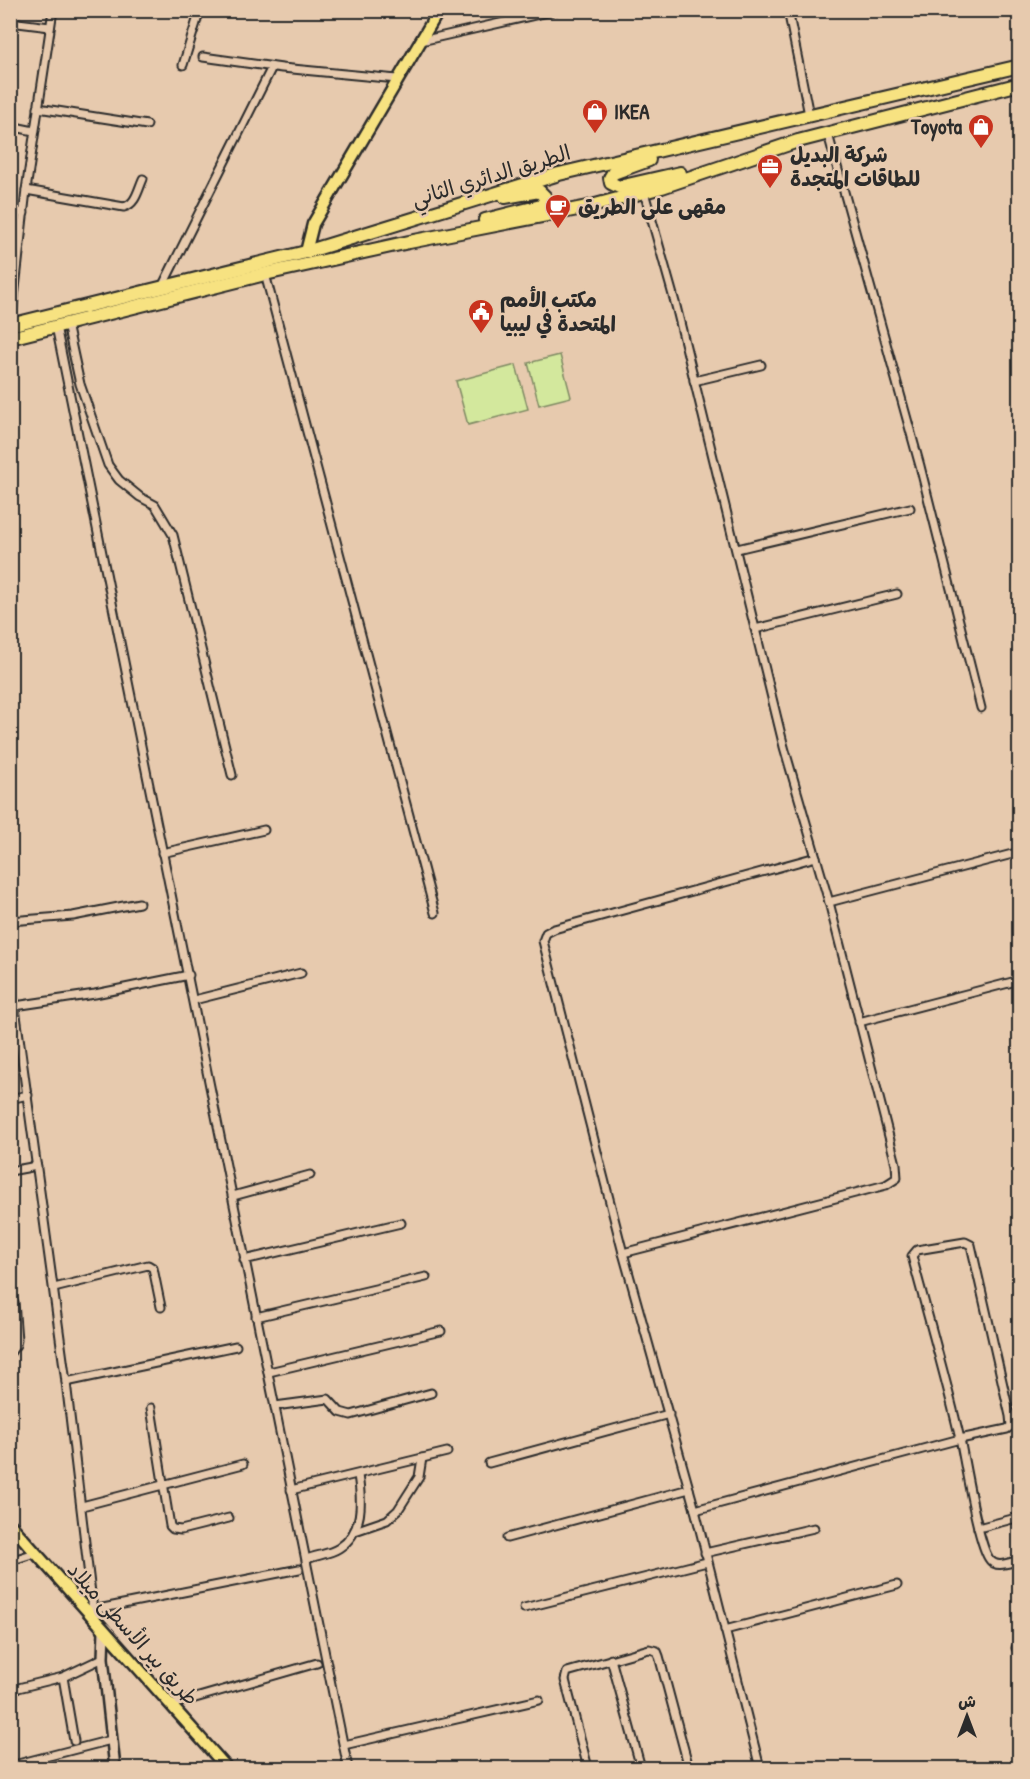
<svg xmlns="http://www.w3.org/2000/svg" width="1030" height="1779" viewBox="0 0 1030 1779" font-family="'Patrick Hand','Playpen Sans Arabic',sans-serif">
	<rect width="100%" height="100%" fill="#e7caae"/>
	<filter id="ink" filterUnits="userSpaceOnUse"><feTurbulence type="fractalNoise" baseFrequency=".0167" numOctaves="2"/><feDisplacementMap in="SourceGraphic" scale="12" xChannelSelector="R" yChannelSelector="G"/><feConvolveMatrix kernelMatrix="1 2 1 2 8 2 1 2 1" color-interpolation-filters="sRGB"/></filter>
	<g filter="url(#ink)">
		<g fill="#d3e89d" stroke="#7f8a64" stroke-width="1.5">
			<path d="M 560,355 L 571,397 L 539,405 L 528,363 Z"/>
			<path d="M 516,365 L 528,409 L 468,425 L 456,381 Z"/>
		</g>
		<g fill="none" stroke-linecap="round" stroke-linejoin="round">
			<defs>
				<g id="street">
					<path d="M 788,10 L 809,115"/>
					<path d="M 10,22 L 50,27"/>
					<path d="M 421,41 L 557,10"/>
					<path d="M 203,57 L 282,68 L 397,79"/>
					<path d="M 183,65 L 200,10"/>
					<path d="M 38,108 L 147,125"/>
					<path d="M 10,126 L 34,131"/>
					<path d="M 828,134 L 920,466 L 981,708"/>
					<path d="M 26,190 L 124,207 C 136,204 138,190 143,179"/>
					<path d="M 644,192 L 676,306 L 784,747 L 829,902 L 1020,852"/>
					<path d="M 10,211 L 24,213"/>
					<path d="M 265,274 L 435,913"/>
					<path d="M 162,287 L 272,67"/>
					<path d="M 67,324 L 80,384 L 108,465 L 119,480 L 140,497 L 155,505 L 173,535 L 232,775"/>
					<path d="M 11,325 L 26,190 L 53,10"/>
					<path d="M 56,326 L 348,1768"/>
					<path d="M 694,381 L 761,365"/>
					<path d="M 737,549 L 910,508"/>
					<path d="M 755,629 L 897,594"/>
					<path d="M 162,853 L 264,830"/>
					<path d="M 10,921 L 73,916 L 139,903"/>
					<path d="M 10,971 L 66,1382 L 93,1610 L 90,1615"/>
					<path d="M 194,1000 L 301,973"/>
					<path d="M 15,1006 L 95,994 L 189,975"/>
					<path d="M 859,1022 L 1020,980"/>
					<path d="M 10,1099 L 28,1095"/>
					<path d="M 10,1171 L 37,1166"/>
					<path d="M 233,1196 L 310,1175"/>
					<path d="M 623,1253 L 886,1185 L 897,1178 L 896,1164 L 829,902"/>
					<path d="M 244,1260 L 401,1223"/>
					<path d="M 54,1288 L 148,1265 L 153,1268 L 161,1307"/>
					<path d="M 10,1300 L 14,1302 L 17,1340 L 16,1345 L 10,1353"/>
					<path d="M 256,1317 L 426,1277"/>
					<path d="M 269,1372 L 441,1331"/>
					<path d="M 66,1382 L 236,1346"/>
					<path d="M 275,1406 L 328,1399 L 340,1412 L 351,1415 L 431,1393"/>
					<path d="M 151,1408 L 170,1526 L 173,1529 L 181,1530 L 229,1518"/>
					<path d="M 489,1463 L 669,1414"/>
					<path d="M 291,1490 L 447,1452"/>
					<path d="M 82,1506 L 243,1464"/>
					<path d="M 695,1510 L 960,1439 L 1007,1429 L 1011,1426 L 1010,1416 L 971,1245 L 965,1242 L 917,1250 L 912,1256 C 928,1317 946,1378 960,1439 C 965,1462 978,1546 990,1560 C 997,1569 1010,1562 1020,1560"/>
					<path d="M 978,1528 L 1020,1517"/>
					<path d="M 355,1531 L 387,1520 L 398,1510 L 419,1477 L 422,1458"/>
					<path d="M 507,1538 L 689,1489"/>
					<path d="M 705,1553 L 814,1528"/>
					<path d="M 307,1559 C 317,1555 330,1554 339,1548 C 364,1532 362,1501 358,1475"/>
					<path d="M 10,1561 L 35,1553"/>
					<path d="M 524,1608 L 707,1562"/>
					<path d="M 93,1610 L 299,1569"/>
					<path d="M 725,1630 L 897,1585"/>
					<path d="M 1016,1648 L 1020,1648"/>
					<path d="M 611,1659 L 641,1768"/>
					<path d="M 63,1677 L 74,1741"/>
					<path d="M 10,1690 L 63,1677 L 103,1658"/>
					<path d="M 171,1705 L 317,1663"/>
					<path d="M 344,1745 L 539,1700"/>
					<path d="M 10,1766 L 111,1740"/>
					<path d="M 588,1768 L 565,1680 L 567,1672 L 649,1649 L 657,1651 L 659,1656 L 689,1768"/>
					<path d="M 760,1768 L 695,1510 L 623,1253 L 543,941 L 546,933 L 554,929 L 816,857"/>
				</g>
				<path id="secondary" d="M 104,1630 L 103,1658 L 115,1768"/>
				<g id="primary">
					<path d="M 306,252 L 313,224 L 439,10"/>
					<path d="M 10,1524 L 227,1768"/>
				</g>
				<g id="highway">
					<path d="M 649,160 L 613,173 L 610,178 L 611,183 L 619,187 L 680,173"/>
					<path d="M 485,220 L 541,206 L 545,201 L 545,197 L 539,191 L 505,197"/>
					<path d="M 10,325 L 306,252 L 559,174 L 1020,66"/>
					<path d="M 10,338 L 265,274 L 409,242 L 588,207 L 662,187 L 798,141 L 1020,84"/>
				</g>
			</defs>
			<use href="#street" stroke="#2b2b2b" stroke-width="11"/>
			<use href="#secondary" stroke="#2b2b2b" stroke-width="14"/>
			<use href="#primary" stroke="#2b2b2b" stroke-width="15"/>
			<use href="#highway" stroke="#2b2b2b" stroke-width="16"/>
			<use href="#street" stroke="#e7caae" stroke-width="7"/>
			<use href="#secondary" stroke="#e7caae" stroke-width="9"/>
			<use href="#primary" stroke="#f7e281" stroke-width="10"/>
			<use href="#highway" stroke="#f7e281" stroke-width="12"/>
		</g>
	</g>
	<defs>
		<symbol id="shop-pin" viewBox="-11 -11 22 30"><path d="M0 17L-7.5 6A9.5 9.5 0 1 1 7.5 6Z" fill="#c8321e" stroke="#e7caae"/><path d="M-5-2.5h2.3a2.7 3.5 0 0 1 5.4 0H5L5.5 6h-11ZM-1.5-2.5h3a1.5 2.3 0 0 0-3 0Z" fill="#fff"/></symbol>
		<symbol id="office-pin" viewBox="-11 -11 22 30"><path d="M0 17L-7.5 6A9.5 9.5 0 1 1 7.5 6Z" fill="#c8321e" stroke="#e7caae"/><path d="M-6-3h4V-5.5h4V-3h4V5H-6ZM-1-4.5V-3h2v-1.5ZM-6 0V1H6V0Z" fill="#fff"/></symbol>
		<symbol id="cafe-pin" viewBox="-11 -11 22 30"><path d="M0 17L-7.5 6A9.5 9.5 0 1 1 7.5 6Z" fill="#c8321e" stroke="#e7caae"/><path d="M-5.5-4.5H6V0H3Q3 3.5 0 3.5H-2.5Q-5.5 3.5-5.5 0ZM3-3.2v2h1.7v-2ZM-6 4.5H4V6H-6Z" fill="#fff"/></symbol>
		<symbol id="civic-pin" viewBox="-11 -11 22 30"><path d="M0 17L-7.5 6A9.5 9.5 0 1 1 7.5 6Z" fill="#c8321e" stroke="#e7caae"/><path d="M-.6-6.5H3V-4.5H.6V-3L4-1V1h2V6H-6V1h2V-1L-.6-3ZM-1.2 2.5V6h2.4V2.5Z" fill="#fff"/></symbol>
	</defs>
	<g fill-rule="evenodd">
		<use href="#shop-pin" x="580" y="97" width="30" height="40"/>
		<use href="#shop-pin" x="966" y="112" width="30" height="40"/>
		<use href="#office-pin" x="755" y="152" width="30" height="40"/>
		<use href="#cafe-pin" x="543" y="192" width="30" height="40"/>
		<use href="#civic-pin" x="466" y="297" width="30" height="40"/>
	</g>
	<g text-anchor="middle" stroke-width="5" stroke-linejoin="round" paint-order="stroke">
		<g font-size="21" font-weight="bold" fill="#2b2b2b" stroke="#e7caae" text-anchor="start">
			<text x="614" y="119">IKEA</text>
			<text x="962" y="134" text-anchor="end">Toyota</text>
			<text x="790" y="162">شركة البديل<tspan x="790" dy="24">للطاقات المتجدة</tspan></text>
			<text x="578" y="214">مقهى على الطريق</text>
			<text x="500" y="307">مكتب الأمم<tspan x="500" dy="24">المتحدة في ليبيا</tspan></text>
		</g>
		<g font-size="21" fill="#2b2b2b" stroke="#e7caae">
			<text transform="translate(491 176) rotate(-17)" y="7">الطريق الدائري الثاني</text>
			<text transform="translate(133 1634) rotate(48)" y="7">طريق بير الأسطى ميلاد</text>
		</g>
	</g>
	<rect width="1030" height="1779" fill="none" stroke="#e7caae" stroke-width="36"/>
	<rect x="18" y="18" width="994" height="1743" fill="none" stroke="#2b2b2b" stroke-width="2" filter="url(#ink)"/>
	<g transform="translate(967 1716)" stroke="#e7caae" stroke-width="4.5" paint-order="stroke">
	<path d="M0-4.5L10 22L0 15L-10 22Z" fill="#2b2b2b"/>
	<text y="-9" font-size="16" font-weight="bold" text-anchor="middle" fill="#2b2b2b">ش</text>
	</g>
</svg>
